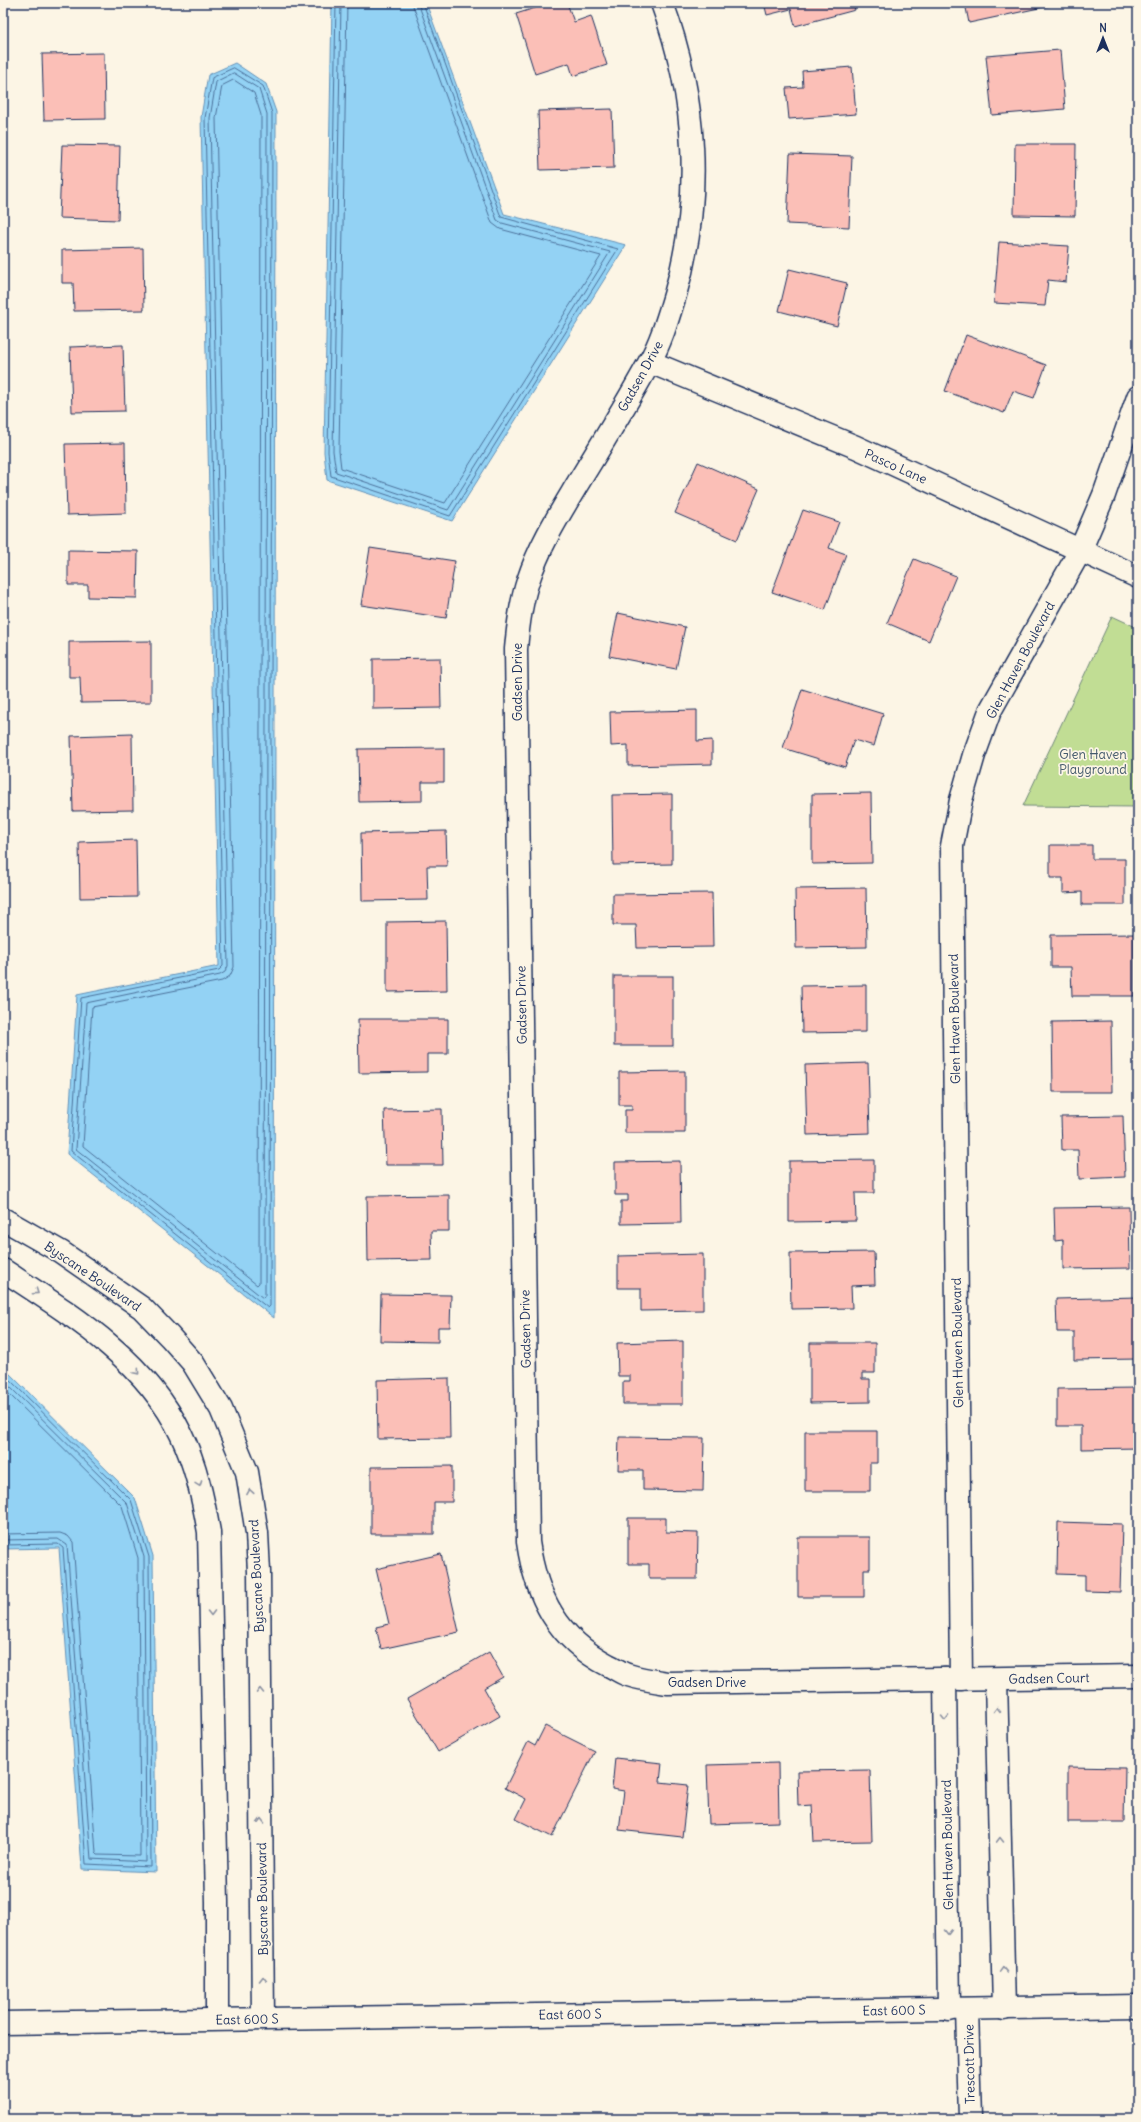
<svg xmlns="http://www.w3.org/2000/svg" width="1141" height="2122" viewBox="0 0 1141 2122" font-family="Delius,sans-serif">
	<rect width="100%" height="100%" fill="#fcf5e5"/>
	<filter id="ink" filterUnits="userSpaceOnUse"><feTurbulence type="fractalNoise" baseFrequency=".025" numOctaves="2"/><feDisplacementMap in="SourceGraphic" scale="8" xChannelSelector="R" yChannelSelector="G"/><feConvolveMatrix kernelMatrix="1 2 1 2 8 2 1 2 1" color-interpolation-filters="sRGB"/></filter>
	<g filter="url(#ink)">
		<path fill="#c1dd94" stroke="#6e8679" d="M 1112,616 L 1138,628 L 1138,807 L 1023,806 Z"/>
		<g fill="#93d2f4" stroke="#6391b8">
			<path d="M 332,3 L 426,3 L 504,214 L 626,245 L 452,521 L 327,480 L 324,452 Z"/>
			<path d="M 235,63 L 266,84 L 276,112 L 274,1318 L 67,1154 L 77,995 L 219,966 L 201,117 L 208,75 Z"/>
			<path d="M 3,1367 L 135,1498 L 153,1556 L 156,1872 L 82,1869 L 59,1548 L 3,1549 Z"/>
		</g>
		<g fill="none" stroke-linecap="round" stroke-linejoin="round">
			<g stroke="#4b709a" stroke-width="1">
				<path d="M 336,3 L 328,452 L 331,476 L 450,516 L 618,249 L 501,217 L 423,3"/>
				<path d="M 341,3 L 333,451 L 336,472 L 448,510 L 610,252 L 502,223 L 497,220 L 418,3"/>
				<path d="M 347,3 L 339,451 L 341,468 L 445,503 L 601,256 L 500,229 L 492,223 L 412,3"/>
				<path d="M 234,68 L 263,86 L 272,113 L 270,1306 L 268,1308 L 71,1151 L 81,998 L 219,970 L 223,966 L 205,118 L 212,78 Z"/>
				<path d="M 234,73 L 259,89 L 267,114 L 265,1296 L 263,1298 L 76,1149 L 86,1003 L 220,975 L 225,972 L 228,966 L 210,118 L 216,82 Z"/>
				<path d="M 234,80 L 254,93 L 261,115 L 259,1283 L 257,1285 L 83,1146 L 92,1007 L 222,981 L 230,976 L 234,967 L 216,118 L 222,86 Z"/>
				<path d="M 3,1373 L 131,1500 L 149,1557 L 151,1867 L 86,1864 L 63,1548 L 58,1544 L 3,1545"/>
				<path d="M 3,1380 L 127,1503 L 144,1557 L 146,1862 L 91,1859 L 67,1545 L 58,1539 L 3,1540"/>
				<path d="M 3,1388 L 122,1506 L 138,1558 L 140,1856 L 98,1855 L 96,1853 L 73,1542 L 68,1536 L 60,1533 L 3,1534"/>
			</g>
		</g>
		<g fill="#fbbfb7" stroke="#1b2f5e">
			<path d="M 551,3 L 567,3 L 574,22 L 591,16 L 607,65 L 573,76 L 569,63 L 535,74 L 516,14 Z"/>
			<path d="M 764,3 L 853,3 L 855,10 L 795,26 L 791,9 L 767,15 Z"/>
			<path d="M 965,3 L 1053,3 L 1053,5 L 969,23 Z"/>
			<path d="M 1060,50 L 1065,109 L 992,115 L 986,56 Z"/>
			<path d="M 104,53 L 105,119 L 44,120 L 42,54 Z"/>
			<path d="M 852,67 L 856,114 L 789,119 L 786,88 L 803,87 L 802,71 Z"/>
			<path d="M 612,109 L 614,168 L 540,170 L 538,111 Z"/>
			<path d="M 1015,144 L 1076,144 L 1075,216 L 1014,215 Z"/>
			<path d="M 62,145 L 120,146 L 118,220 L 59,218 Z"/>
			<path d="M 790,154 L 852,156 L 849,227 L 787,224 Z"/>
			<path d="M 999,242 L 1069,246 L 1066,282 L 1048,280 L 1045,306 L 994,303 Z"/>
			<path d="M 143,248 L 144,310 L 74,311 L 73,283 L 62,283 L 62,250 Z"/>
			<path d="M 789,269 L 847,283 L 837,326 L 779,311 Z"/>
			<path d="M 966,335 L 1046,365 L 1034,398 L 1013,391 L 1004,413 L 945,391 Z"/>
			<path d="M 123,345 L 125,411 L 72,412 L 70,347 Z"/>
			<path d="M 125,443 L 126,513 L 67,515 L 65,444 Z"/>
			<path d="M 698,462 L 759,489 L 737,540 L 675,513 Z"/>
			<path d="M 803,510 L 839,522 L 829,548 L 846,554 L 825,610 L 772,592 Z"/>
			<path d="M 370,548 L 455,561 L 446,618 L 361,605 Z"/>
			<path d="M 68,550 L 138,551 L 137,598 L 88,597 L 88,585 L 68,585 Z"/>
			<path d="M 914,559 L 956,576 L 929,641 L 887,623 Z"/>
			<path d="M 618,613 L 685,627 L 676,669 L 609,656 Z"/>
			<path d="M 151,641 L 151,702 L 81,703 L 80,677 L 69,677 L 69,642 Z"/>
			<path d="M 440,658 L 441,708 L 373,709 L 373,659 Z"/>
			<path d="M 802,689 L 883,714 L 874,746 L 854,740 L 845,767 L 783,748 Z"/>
			<path d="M 697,710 L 697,741 L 712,740 L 712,764 L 628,766 L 628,745 L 611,746 L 610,712 Z"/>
			<path d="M 132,734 L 133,810 L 73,811 L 71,736 Z"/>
			<path d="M 444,748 L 444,782 L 422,782 L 422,801 L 359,802 L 358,749 Z"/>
			<path d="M 871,793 L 872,863 L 812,864 L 812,794 Z"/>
			<path d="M 672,794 L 672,864 L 613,865 L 612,795 Z"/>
			<path d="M 446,831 L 447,866 L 427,866 L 428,900 L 362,901 L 361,833 Z"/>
			<path d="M 136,840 L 137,897 L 80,898 L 79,842 Z"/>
			<path d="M 1050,845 L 1092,845 L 1092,859 L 1125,859 L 1125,905 L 1082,905 L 1082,892 L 1063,893 L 1063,878 L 1050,878 Z"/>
			<path d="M 866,888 L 867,947 L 796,948 L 795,889 Z"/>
			<path d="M 712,893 L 713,947 L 637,948 L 636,925 L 613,925 L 613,894 Z"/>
			<path d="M 446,921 L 447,991 L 387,992 L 387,922 Z"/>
			<path d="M 1134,934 L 1134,996 L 1072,996 L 1071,967 L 1051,967 L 1051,935 Z"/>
			<rect x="614" y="976" width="59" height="70"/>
			<path d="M 866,985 L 866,1032 L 802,1033 L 801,986 Z"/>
			<path d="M 358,1019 L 448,1019 L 448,1054 L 427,1054 L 427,1072 L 359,1073 Z"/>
			<path d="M 1111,1021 L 1112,1092 L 1053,1092 L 1052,1022 Z"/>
			<path d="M 868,1063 L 870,1133 L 807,1135 L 805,1065 Z"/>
			<path d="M 685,1071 L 685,1133 L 625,1133 L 625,1110 L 632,1110 L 632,1105 L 619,1105 L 619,1072 Z"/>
			<path d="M 442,1109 L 443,1165 L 386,1165 L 384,1110 Z"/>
			<path d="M 1123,1116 L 1125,1177 L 1079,1179 L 1078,1150 L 1062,1150 L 1061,1117 Z"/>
			<path d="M 874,1160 L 874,1193 L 855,1193 L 856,1221 L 789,1222 L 789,1161 Z"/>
			<path d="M 680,1161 L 681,1223 L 621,1224 L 621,1201 L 628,1201 L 628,1195 L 615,1195 L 615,1162 Z"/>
			<path d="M 449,1195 L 449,1231 L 431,1231 L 432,1260 L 368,1261 L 367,1196 Z"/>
			<path d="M 1129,1207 L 1130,1268 L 1063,1269 L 1063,1240 L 1055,1241 L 1054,1208 Z"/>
			<path d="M 874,1252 L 875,1285 L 851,1286 L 852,1308 L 791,1309 L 790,1253 Z"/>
			<path d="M 703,1254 L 703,1310 L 641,1311 L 641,1288 L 618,1288 L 618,1256 Z"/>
			<path d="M 381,1294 L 451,1295 L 450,1327 L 438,1327 L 438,1342 L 380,1341 Z"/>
			<path d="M 1138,1297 L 1138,1359 L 1074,1360 L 1074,1332 L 1057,1332 L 1056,1299 Z"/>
			<path d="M 683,1341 L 683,1404 L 623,1404 L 623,1381 L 630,1381 L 630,1376 L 618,1376 L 617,1343 Z"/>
			<path d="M 810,1343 L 875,1343 L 875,1373 L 862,1373 L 862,1379 L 870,1379 L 870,1402 L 810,1403 Z"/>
			<path d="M 449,1378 L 450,1438 L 378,1439 L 377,1380 Z"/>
			<path d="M 1138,1388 L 1138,1448 L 1081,1449 L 1081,1426 L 1057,1426 L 1057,1389 Z"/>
			<path d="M 805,1431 L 877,1431 L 877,1463 L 870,1463 L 870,1491 L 805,1491 Z"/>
			<path d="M 619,1437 L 704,1438 L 703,1491 L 643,1490 L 643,1470 L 618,1470 Z"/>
			<path d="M 452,1466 L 452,1502 L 434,1502 L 434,1534 L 371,1534 L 371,1467 Z"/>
			<path d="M 628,1518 L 666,1518 L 666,1532 L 698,1533 L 697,1579 L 649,1579 L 649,1564 L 628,1564 Z"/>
			<path d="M 1058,1522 L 1122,1524 L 1120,1592 L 1085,1591 L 1085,1575 L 1057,1574 Z"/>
			<path d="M 798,1537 L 870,1537 L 870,1569 L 864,1569 L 864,1597 L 798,1597 Z"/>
			<path d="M 441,1554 L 459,1632 L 381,1649 L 376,1627 L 389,1624 L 376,1569 Z"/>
			<path d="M 489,1652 L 503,1677 L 484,1688 L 500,1716 L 438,1752 L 407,1699 Z"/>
			<path d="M 545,1726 L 595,1751 L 552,1837 L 516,1819 L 526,1799 L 505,1788 L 528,1742 L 535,1746 Z"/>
			<path d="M 615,1758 L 662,1763 L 660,1782 L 688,1785 L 682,1837 L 619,1830 L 624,1791 L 612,1789 Z"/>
			<path d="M 778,1763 L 779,1822 L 709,1824 L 707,1765 Z"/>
			<path d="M 1068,1767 L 1125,1768 L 1124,1822 L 1068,1822 Z"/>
			<path d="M 870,1770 L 872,1841 L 814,1842 L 812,1805 L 798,1806 L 797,1771 Z"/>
		</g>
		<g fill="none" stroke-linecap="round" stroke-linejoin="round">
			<defs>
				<g id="street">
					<path d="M 662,3 C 697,98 703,198 675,295 C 668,318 661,342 649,363 C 626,405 600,447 575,488 C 557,518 539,547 528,581 C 521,602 518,626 516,649 L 528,1542 C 536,1597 558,1639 608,1665 C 615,1668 621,1673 628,1675 C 640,1679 654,1681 667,1683 L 1138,1676"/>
					<path d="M 650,362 L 856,447 L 1138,577"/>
					<path d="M 3,1219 L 61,1252 L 142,1308 L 170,1337 L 193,1363 L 221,1409 L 247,1472 L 257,1533 L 259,1572 L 263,2018"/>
					<path d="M 3,1270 C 70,1314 145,1359 181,1434 C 196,1465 203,1499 209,1532 L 217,1902 L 217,2019"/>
					<path d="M 945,1679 L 949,2010"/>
					<path d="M 961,1679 L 952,846 L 961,800 L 974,755 L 990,711 L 1080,551 L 1104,495 L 1138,397"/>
					<path d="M 996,1679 L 1004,2009"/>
					<path d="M 967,2009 L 970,2119"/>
				</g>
				<path id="secondary" d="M 3,2023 L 1138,2006"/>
			</defs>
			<use href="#street" stroke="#1b2f5e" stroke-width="25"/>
			<use href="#secondary" stroke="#1b2f5e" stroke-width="25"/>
			<use href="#street" stroke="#fcf5e5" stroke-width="22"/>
			<use href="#secondary" stroke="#fcf5e5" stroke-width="22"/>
		</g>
		<defs><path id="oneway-chevron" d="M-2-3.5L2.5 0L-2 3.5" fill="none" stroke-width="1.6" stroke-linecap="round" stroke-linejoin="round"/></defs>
		<g stroke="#8c92a2">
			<use href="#oneway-chevron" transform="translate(36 1292) rotate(34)"/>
			<use href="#oneway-chevron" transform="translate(137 1372) rotate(49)"/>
			<use href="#oneway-chevron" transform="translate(199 1484) rotate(70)"/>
			<use href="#oneway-chevron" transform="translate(250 1492) rotate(-99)"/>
			<use href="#oneway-chevron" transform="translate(211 1613) rotate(89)"/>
			<use href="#oneway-chevron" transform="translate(260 1691) rotate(-91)"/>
			<use href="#oneway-chevron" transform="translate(997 1710) rotate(-91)"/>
			<use href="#oneway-chevron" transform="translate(945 1718) rotate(89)"/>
			<use href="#oneway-chevron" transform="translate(261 1821) rotate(-91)"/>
			<use href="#oneway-chevron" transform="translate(1000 1840) rotate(-91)"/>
			<use href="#oneway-chevron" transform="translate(948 1932) rotate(89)"/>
			<use href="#oneway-chevron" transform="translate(1003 1970) rotate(-92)"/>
			<use href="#oneway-chevron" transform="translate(263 1979) rotate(-90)"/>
		</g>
	</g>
	<g text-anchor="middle" stroke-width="3.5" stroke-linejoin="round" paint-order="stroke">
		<g font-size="13" fill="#1b2f5e" stroke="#fcf5e5">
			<text transform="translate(640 376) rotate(-61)" y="5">Gadsen Drive</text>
			<text transform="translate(896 466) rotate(24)" y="5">Pasco Lane</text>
			<text transform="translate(1020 660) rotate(-62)" y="5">Glen Haven Boulevard</text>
			<text transform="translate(517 682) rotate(-90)" y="5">Gadsen Drive</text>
			<text transform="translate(521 1005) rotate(-91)" y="5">Gadsen Drive</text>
			<text transform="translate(954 1019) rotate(-91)" y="5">Glen Haven Boulevard</text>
			<text transform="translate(93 1276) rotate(34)" y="5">Byscane Boulevard</text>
			<text transform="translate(525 1329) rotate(-91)" y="5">Gadsen Drive</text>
			<text transform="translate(957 1343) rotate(-91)" y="5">Glen Haven Boulevard</text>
			<text transform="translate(256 1576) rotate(-93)" y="5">Byscane Boulevard</text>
			<text transform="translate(1049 1678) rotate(-1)" y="5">Gadsen Court</text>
			<text x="707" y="1687">Gadsen Drive</text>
			<text transform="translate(947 1845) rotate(-91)" y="5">Glen Haven Boulevard</text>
			<text transform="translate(262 1899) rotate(-91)" y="5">Byscane Boulevard</text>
			<text transform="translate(894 2010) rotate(-1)" y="5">East 600 S</text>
			<text transform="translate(570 2014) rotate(-1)" y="5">East 600 S</text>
			<text transform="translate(247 2019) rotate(-1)" y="5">East 600 S</text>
			<text transform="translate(969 2064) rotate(-91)" y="5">Trescott Drive</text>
		</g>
		<g font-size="13" fill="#445a6c" stroke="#fcf5e5">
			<text x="1093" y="759">Glen Haven<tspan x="1093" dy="15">Playground</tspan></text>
		</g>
	</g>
	<rect width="1141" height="2122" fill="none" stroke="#fcf5e5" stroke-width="16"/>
	<rect x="8" y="8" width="1125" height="2106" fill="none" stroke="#1b2f5e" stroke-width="1.5" filter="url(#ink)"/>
	<g transform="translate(1103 38)" stroke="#fcf5e5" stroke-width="3" paint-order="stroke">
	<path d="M0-3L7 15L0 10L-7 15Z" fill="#1b2f5e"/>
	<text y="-6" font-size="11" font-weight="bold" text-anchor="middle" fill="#1b2f5e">N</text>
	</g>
</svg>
